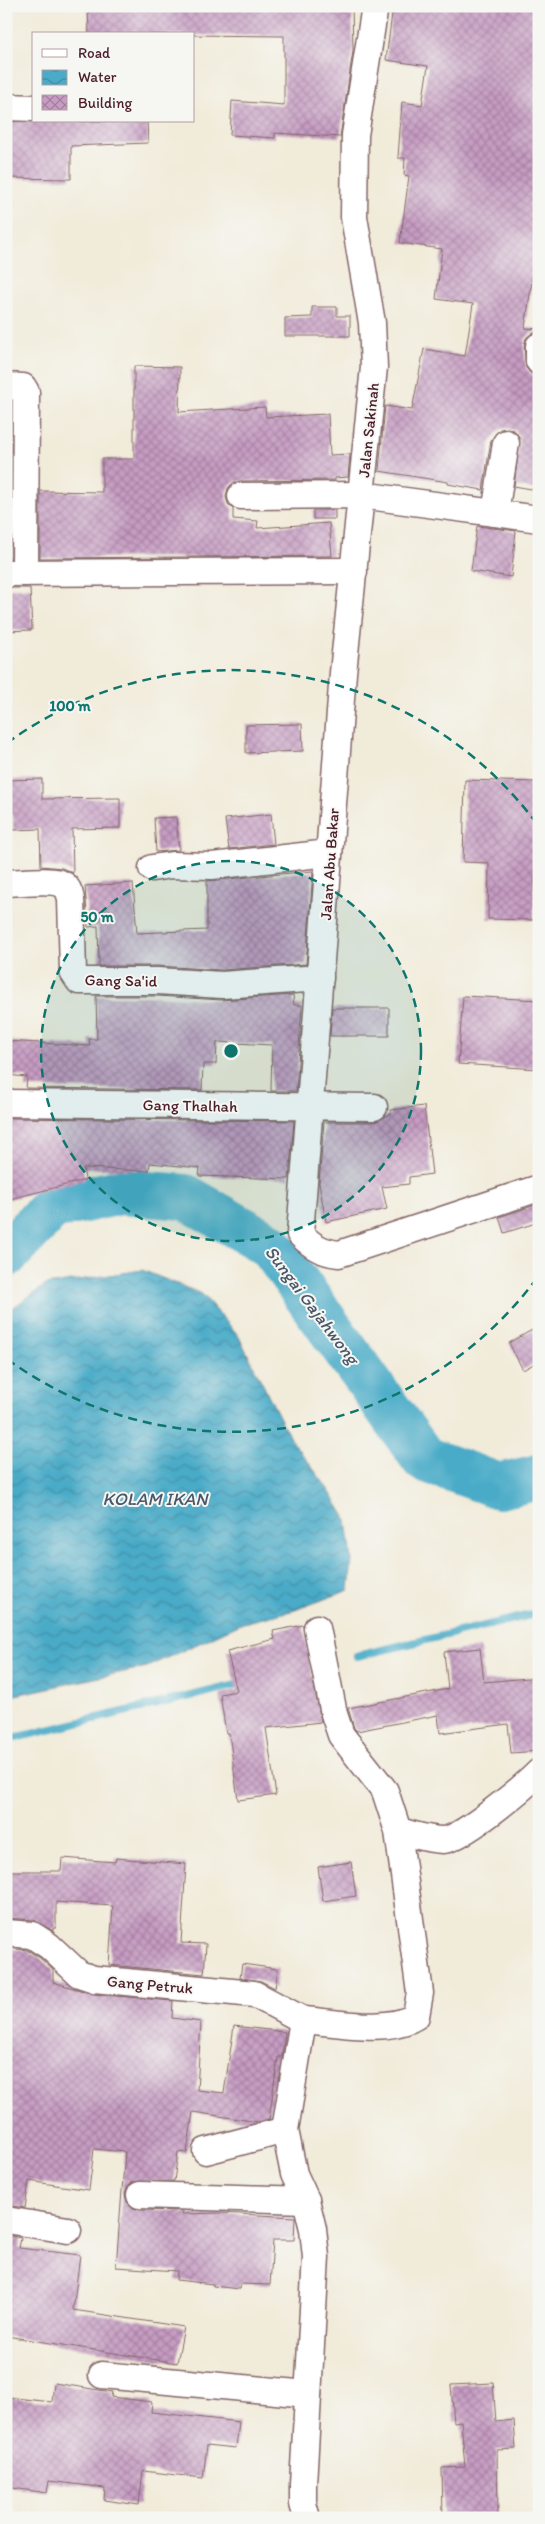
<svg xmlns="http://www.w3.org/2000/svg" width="545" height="2524" viewBox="0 0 545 2524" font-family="Itim,sans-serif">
	<defs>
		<pattern id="water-waves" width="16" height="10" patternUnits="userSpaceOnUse" patternTransform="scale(1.25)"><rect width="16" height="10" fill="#49abc8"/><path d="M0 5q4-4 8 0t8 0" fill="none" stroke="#3f8ba3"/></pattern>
		<pattern id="building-cross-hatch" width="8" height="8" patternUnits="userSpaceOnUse" patternTransform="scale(1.25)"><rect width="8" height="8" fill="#c69cc3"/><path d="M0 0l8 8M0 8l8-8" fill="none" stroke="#a37f9f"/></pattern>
	</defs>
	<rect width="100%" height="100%" fill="#f6f6f2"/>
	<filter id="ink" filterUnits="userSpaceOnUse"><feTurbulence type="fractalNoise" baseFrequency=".02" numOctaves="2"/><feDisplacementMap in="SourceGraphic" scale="10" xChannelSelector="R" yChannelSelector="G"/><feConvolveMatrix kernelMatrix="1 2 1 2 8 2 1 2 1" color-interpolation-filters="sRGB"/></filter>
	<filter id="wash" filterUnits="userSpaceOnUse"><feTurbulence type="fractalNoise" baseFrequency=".0096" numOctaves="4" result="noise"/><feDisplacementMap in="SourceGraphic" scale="20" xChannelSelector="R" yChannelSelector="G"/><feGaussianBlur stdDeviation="1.12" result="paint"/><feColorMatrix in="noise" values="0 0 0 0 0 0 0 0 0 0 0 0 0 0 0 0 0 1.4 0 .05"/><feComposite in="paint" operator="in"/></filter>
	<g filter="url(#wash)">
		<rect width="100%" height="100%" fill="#f1ebd9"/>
		<path fill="url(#water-waves)" stroke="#4a657a" d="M 142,1270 L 202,1294 L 238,1335 L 290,1438 L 326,1486 L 347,1520 L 352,1560 L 349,1590 L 295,1610 L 243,1623 L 147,1667 L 6,1697 L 6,1312 L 46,1285 Z"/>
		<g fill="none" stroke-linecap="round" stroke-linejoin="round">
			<g stroke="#49abc8" stroke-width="8">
				<path d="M 357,1656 L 539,1613"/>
				<path d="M 6,1740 L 245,1683"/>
			</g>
			<path stroke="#49abc8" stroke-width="46" d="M 6,1255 L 52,1207 L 120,1192 L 186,1197 L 270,1245 L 424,1459 L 499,1486 L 539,1477"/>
		</g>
		<g id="blocks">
			<g fill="url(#building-cross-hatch)">
				<path d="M 88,6 L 352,6 L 353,51 L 340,137 L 275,133 L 275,138 L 230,135 L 232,101 L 284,105 L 284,36 L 89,34 Z"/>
				<path d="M 393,6 L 539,6 L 539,172 L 533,224 L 539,224 L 539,267 L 534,267 L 525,328 L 539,329 L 539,331 L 532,333 L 526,338 L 524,346 L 526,368 L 531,374 L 539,376 L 537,490 L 514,486 L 520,438 L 515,431 L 508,428 L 500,429 L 491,440 L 483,490 L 448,484 L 448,482 L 379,471 L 385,406 L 412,410 L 424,349 L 465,356 L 473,304 L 436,299 L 442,249 L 400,243 L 409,176 L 404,175 L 405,158 L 398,158 L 402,102 L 422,105 L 428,66 L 386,60 Z"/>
				<path d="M 41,121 L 147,121 L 148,143 L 71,146 L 71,179 L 6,178 L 6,122 Z"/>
				<path d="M 312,307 L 337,307 L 337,316 L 350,316 L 350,336 L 285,336 L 285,318 L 312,317 Z"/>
				<path d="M 134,366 L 180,367 L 179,412 L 265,407 L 266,417 L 328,414 L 330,455 L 350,454 L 348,477 L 335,478 L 335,480 L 240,481 L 233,483 L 228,488 L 226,497 L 228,504 L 233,509 L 233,519 L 258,521 L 257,528 L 329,523 L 332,556 L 40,558 L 40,491 L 102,492 L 102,459 L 134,459 Z"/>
				<rect x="6" y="491" width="4" height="67"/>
				<rect x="313" y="510" width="22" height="9"/>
				<path d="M 477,526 L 516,531 L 511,577 L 471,571 Z"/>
				<path d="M 6,588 L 30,588 L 32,630 L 6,631 Z"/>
				<path d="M 302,724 L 303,751 L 246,753 L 246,725 Z"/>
				<path d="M 42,779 L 42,799 L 120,798 L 120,828 L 72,829 L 73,873 L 62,868 L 41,866 L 40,829 L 13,830 L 13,815 L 6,815 L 6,780 Z"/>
				<path d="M 465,780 L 537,782 L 534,920 L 488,919 L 489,863 L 463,862 Z"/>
				<path d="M 271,814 L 274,844 L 229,849 L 225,819 Z"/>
				<path d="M 176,817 L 179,850 L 156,852 L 154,818 Z"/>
				<path d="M 313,871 L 306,964 L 222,970 L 158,966 L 99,966 L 98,926 L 88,927 L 85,886 L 133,883 L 137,933 L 207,930 L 207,881 Z"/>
				<path d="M 293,995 L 294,1005 L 302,1005 L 296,1091 L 271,1091 L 272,1045 L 217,1042 L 216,1064 L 203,1064 L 202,1090 L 26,1088 L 27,1077 L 6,1075 L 6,1041 L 90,1046 L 89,1039 L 97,1039 L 96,996 L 157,996 L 221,1000 Z"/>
				<path d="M 463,996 L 539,1000 L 539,1069 L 458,1064 Z"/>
				<path d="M 332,1008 L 389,1008 L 389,1036 L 330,1036 Z"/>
				<path d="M 424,1106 L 432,1174 L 409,1177 L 409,1184 L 382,1187 L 387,1209 L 326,1222 L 319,1183 L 324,1122 L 374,1122 L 391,1114 L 391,1110 Z"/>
				<path d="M 6,1118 L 294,1121 L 289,1179 L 199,1176 L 200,1168 L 150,1163 L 149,1171 L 83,1168 L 85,1180 L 6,1200 Z"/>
				<path d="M 539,1204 L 539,1222 L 504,1233 L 499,1217 Z"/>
				<path d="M 532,1330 L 539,1342 L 539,1361 L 523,1370 L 509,1343 Z"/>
				<path d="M 303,1625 L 321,1722 L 266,1728 L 276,1795 L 238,1800 L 229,1733 L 226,1733 L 220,1694 L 237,1691 L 227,1651 L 275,1639 L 273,1631 Z"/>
				<path d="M 480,1648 L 484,1682 L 539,1677 L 539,1751 L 511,1753 L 508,1724 L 440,1733 L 438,1715 L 357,1731 L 354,1728 L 348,1708 L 448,1689 L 444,1652 Z"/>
				<path d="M 62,1858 L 115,1862 L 116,1858 L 186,1864 L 181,1943 L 206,1944 L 204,1974 L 109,1965 L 113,1906 L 56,1902 L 56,1928 L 53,1928 L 53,1931 L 34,1920 L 6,1918 L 6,1871 L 61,1871 Z"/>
				<path d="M 351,1862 L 356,1896 L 323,1901 L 318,1867 Z"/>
				<path d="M 6,1948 L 27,1950 L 40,1958 L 53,1970 L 53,1982 L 93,1994 L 173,2001 L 172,2018 L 201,2022 L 197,2090 L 224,2093 L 234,2026 L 285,2032 L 282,2057 L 278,2057 L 269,2119 L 258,2122 L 193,2112 L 187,2153 L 178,2152 L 174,2181 L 133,2182 L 128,2187 L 125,2194 L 127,2202 L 133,2208 L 140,2210 L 183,2211 L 182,2214 L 222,2213 L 295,2217 L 294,2240 L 273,2240 L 270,2285 L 240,2284 L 239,2289 L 213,2286 L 213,2284 L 176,2280 L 177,2271 L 116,2267 L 125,2152 L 94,2149 L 89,2190 L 29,2181 L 25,2208 L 6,2205 Z"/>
				<path d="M 242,1964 L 278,1969 L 275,1988 L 261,1981 L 240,1978 Z"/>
				<path d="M 6,2235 L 21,2238 L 19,2248 L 80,2255 L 73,2310 L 184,2327 L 177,2363 L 6,2336 Z"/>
				<path d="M 54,2383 L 112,2392 L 111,2397 L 152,2402 L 151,2412 L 239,2422 L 236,2448 L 207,2445 L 203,2478 L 143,2471 L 139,2505 L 104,2500 L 105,2488 L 90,2486 L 49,2481 L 47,2493 L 6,2487 L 6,2397 L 52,2402 Z"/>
				<path d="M 493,2383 L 496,2422 L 514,2420 L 516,2449 L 497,2450 L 498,2518 L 443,2518 L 442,2468 L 465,2467 L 461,2421 L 454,2422 L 451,2385 Z"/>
			</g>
		</g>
	</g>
	<g filter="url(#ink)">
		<use href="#blocks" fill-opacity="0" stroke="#846668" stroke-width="1"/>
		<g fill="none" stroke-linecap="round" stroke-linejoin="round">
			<defs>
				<g id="minor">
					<path d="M 375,6 L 355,135 L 354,217 L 372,323 L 374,367 L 361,495 L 539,519"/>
					<path d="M 6,107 L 34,108"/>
					<path d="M 539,346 L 539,361"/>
					<path d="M 6,386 L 23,387 L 26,392 L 25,573"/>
					<path d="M 241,496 L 361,495 L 343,673 L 300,1234 C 313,1247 322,1252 339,1254 L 539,1188"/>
					<path d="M 495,513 L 506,443"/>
					<path d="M 6,573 L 354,571"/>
					<path d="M 152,868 L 172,865 L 212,866 L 329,853"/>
					<path d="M 6,883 C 20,883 53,878 64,885 C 68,888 70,894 71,899 L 73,972 L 79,981 L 157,981 L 222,985 L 320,978"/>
					<path d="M 6,1103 L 374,1107"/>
					<path d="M 398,1831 C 412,1834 429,1840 443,1840 C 460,1841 525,1786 539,1772"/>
					<path d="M 6,1933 L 32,1935 L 49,1946 L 79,1974 L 94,1979 L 254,1994 L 303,2020"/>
					<path d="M 206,2151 L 285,2130"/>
					<path d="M 140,2195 L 306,2200"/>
					<path d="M 6,2220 L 68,2230"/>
					<path d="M 102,2375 L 308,2394"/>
					<path d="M 307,2518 L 303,2504 L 303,2484 L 316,2257 L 313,2229 L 306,2200 L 294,2174 L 285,2130 L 303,2020 C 335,2022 388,2034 416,2016 L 420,1993 L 398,1831 L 385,1791 L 341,1735 L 334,1714 L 317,1628"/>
				</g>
			</defs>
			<use href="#minor" stroke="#846668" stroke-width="29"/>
			<use href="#minor" stroke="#fff" stroke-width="26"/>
		</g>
	</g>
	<circle cx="231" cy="1051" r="190" fill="#0f766e" fill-opacity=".12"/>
	<g fill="none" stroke="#0f766e" stroke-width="2.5" stroke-dasharray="9 6">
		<circle cx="231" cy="1051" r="190"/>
		<path d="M537 1278A381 381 0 0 1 7 1359M7 743A381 381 0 0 1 537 824"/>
	</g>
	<g text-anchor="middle" stroke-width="4" stroke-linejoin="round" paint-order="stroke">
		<g font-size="16" fill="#4a1f2b" stroke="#f6f6f2">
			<text transform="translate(368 430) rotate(-84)" y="6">Jalan Sakinah</text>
			<text transform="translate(329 864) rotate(-86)" y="6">Jalan Abu Bakar</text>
			<text transform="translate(121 980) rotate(1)" y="6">Gang Sa'id</text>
			<text transform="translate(190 1105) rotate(1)" y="6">Gang Thalhah</text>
			<text transform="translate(150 1984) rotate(5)" y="6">Gang Petruk</text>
		</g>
		<g font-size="18" font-style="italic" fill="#4a576a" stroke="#f6f6f2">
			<text transform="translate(312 1305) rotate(53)" y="6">Sungai Gajahwong</text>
			<text x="155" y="1505">KOLAM IKAN</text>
		</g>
	</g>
	<circle cx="231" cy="1051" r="8" fill="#0f766e" stroke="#f6f6f2" stroke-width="2.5"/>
	<g font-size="15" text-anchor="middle" font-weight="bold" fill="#0f766e" stroke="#f6f6f2" stroke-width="4" stroke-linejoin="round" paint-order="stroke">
		<text x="70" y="711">100 m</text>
		<text x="97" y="922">50 m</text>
	</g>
	<rect width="545" height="2524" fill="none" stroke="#f6f6f2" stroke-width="25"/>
	<rect x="32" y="32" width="162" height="90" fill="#f6f6f2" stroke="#b1a0a2"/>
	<rect x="42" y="49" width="25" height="8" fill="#ffffff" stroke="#b1a0a2"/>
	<text x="78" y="58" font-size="15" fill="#4a1f2b">Road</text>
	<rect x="42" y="70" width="25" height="15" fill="url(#water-waves)" stroke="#b1a0a2"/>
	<text x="78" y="82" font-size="15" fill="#4a1f2b">Water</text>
	<rect x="42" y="95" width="25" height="15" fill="url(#building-cross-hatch)" stroke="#b1a0a2"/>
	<text x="78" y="108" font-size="15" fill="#4a1f2b">Building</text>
</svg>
